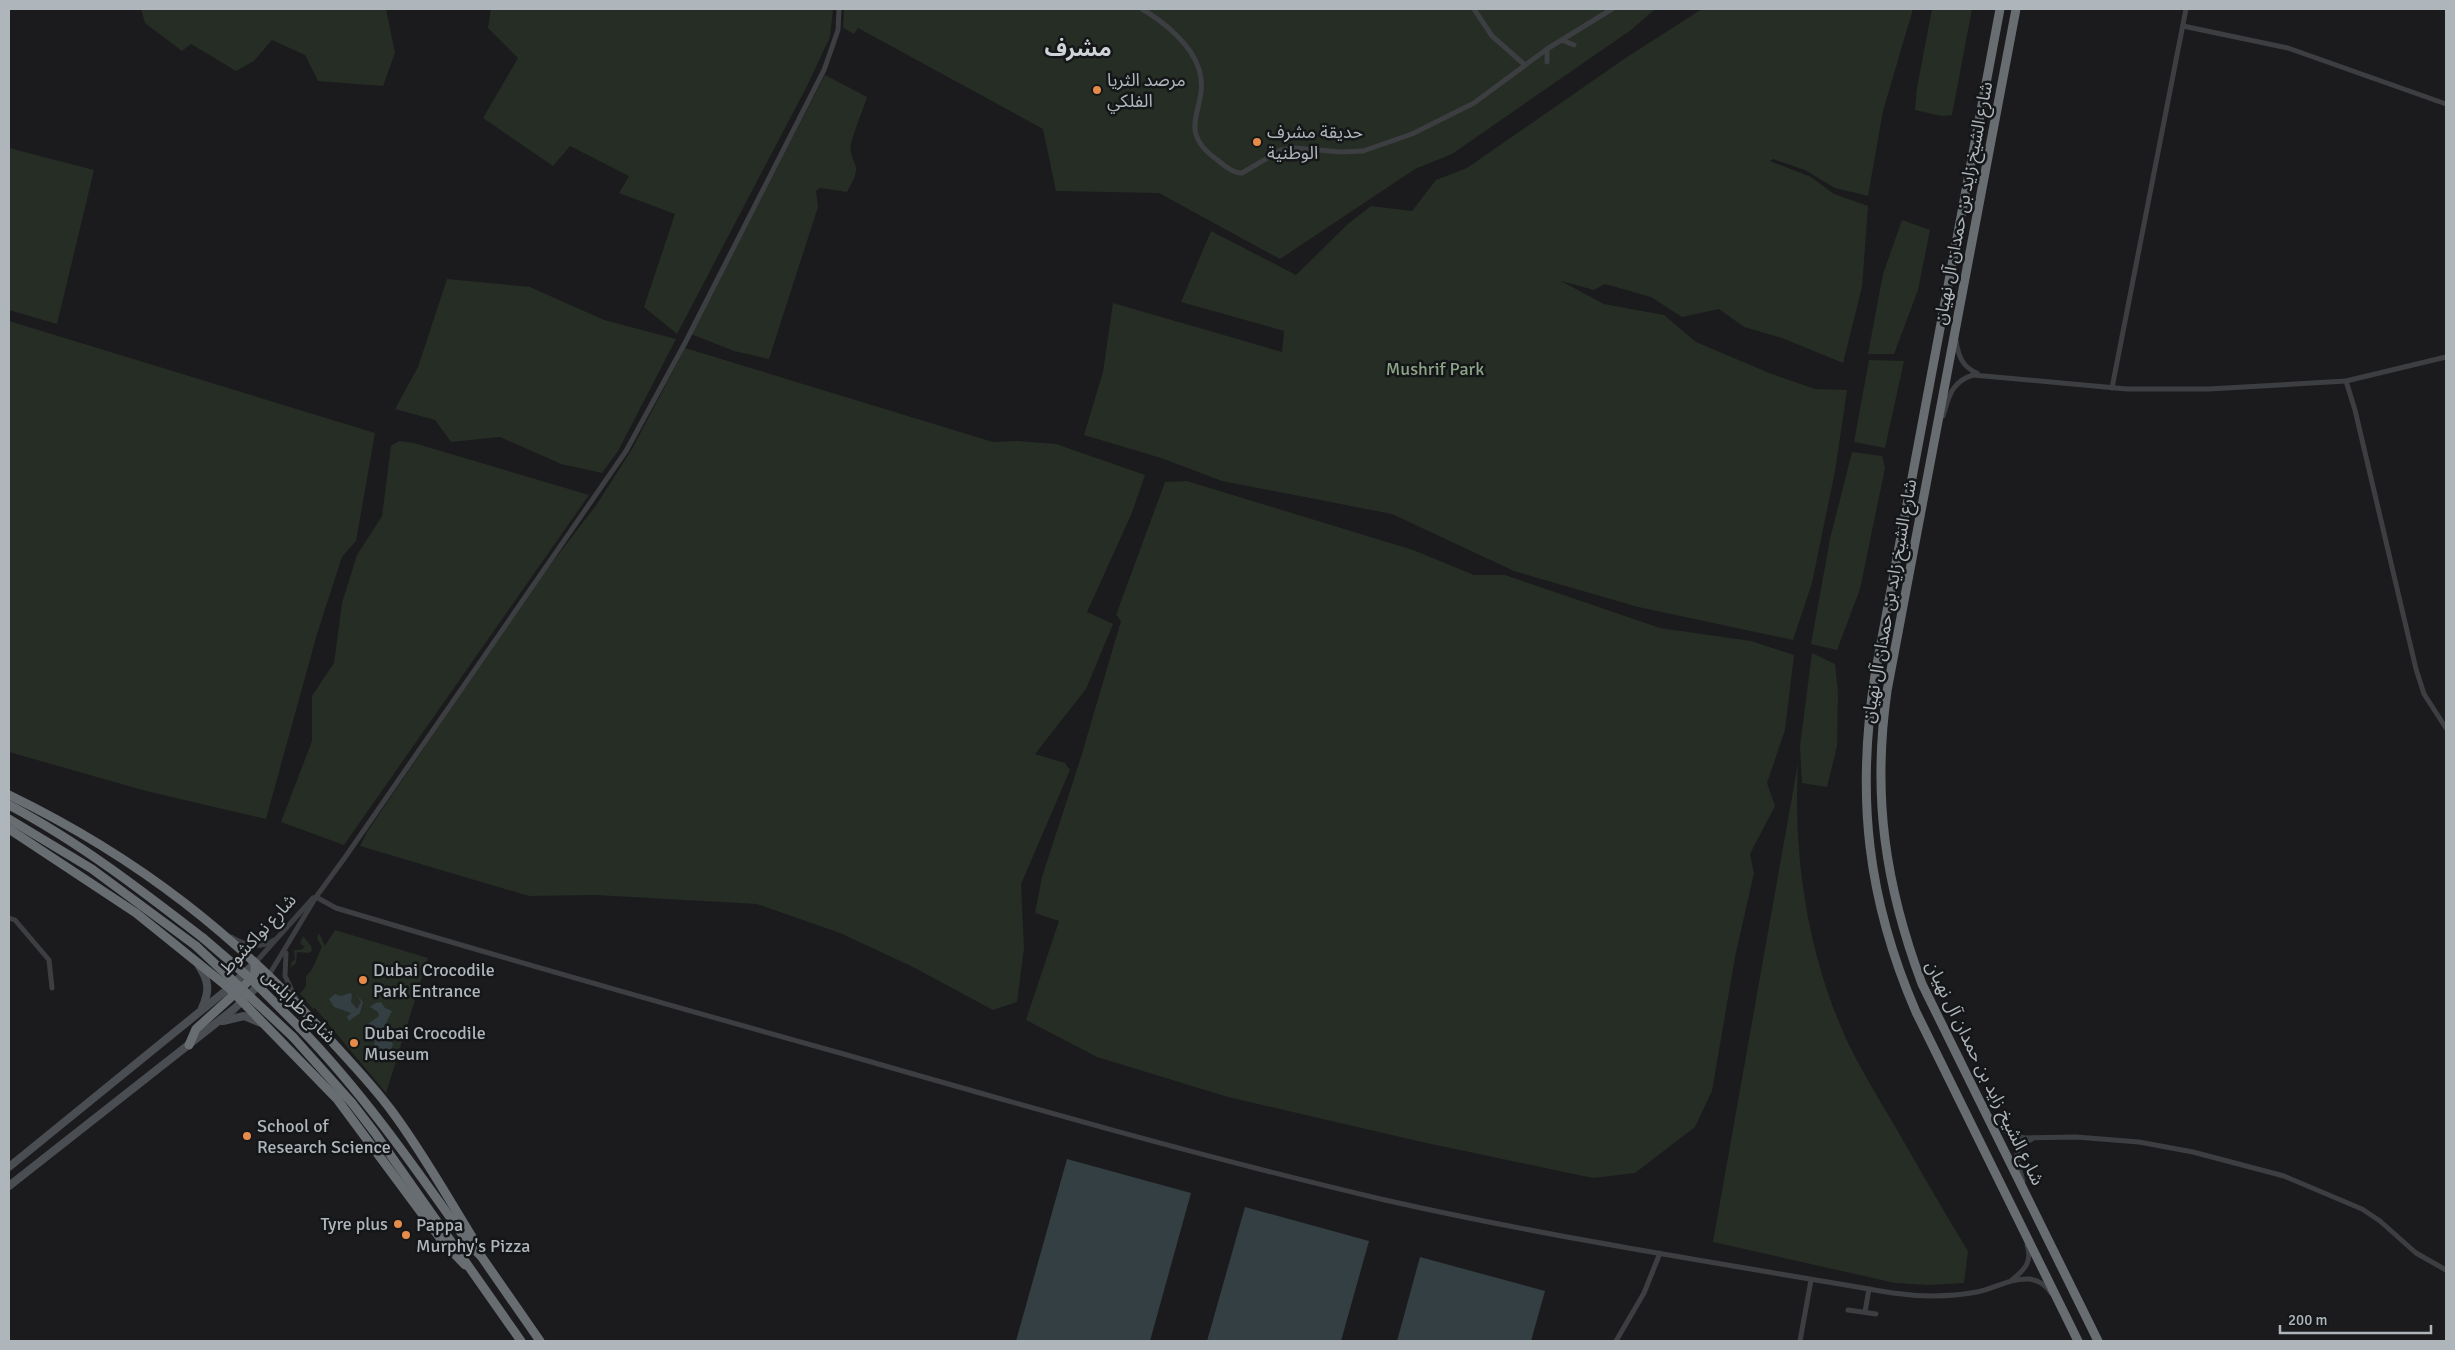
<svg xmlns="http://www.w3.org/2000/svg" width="2455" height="1350" viewBox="0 0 2455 1350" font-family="Signika,'Noto Sans Arabic',sans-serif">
	<rect width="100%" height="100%" fill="#1b1b1d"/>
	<g fill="#252d25">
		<path d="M 141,9 L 386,9 L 395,53 L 383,86 L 318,81 L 305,55 L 272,40 L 254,61 L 236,71 L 191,44 L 182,51 L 145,23 Z"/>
		<path d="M 491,9 L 833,9 L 830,37 L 807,86 L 677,334 L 644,307 L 675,214 L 619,193 L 629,176 L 570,146 L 553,166 L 483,118 L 518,58 L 488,28 Z"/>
		<path d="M 844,9 L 1655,9 L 1631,30 L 1452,154 L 1415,169 L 1280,259 L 1159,193 L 1056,191 L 1043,129 L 858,28 L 854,34 L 843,28 Z"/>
		<path d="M 1702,9 L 1913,9 L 1883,111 L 1868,196 L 1835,188 L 1805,170 L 1773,159 L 1770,161 L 1811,177 L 1834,194 L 1868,206 L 1862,287 L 1843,363 L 1782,338 L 1744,327 L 1719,309 L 1682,317 L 1651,297 L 1605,284 L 1594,290 L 1561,281 L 1604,304 L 1664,315 L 1696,342 L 1769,373 L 1815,389 L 1847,390 L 1835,471 L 1812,583 L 1793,640 L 1638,607 L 1514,571 L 1392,514 L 1222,481 L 1161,458 L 1084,435 L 1103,372 L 1113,303 L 1282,352 L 1284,331 L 1181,302 L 1211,231 L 1296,275 L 1349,223 L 1371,206 L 1412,211 L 1436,180 L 1467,168 L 1627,57 Z"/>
		<path d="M 1932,9 L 1972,9 L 1952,115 L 1942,116 L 1915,110 L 1917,88 Z"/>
		<path d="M 825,75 L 867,97 C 862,113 855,128 851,144 C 849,153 854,159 856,167 C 857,176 851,184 847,192 L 820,188 L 816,191 L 818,207 L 769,359 L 734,351 L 691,334 Z"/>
		<path d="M 9,148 L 94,170 L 57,324 L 9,310 Z"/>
		<path d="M 1902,220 L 1930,230 L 1918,290 L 1894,354 L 1868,354 L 1883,274 Z"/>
		<path d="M 447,279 L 530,287 L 604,320 L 676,339 L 618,451 L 602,473 L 561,464 L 500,437 L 451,442 L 435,420 L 395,409 L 418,367 Z"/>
		<path d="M 9,321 L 375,433 L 356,541 L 342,557 L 317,634 L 266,819 L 146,791 L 9,752 Z"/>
		<path d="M 685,348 L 993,442 L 1017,441 L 1056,444 L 1145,475 L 1131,515 L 1087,612 L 1113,624 L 1086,689 L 1035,754 L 1065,763 L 1070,770 L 1021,884 L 1024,948 L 1017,1002 L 993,1010 L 913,967 L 840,933 L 757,904 L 595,895 L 529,896 L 360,846 L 367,832 L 534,586 L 597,504 L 632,449 Z"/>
		<path d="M 1869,360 L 1904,361 L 1885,448 L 1854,442 Z"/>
		<path d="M 399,441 L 414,443 L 589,495 L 344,845 L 281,822 L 312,741 L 312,696 L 334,663 L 342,603 L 357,555 L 382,516 L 391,446 Z"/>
		<path d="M 1852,452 L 1882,456 L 1885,468 L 1860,589 L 1837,650 L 1811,644 L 1830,539 Z"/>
		<path d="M 1187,481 L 1413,550 L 1474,575 L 1505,575 L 1660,628 L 1751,641 L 1794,655 L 1785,730 L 1767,783 L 1775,806 L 1750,854 L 1754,873 L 1735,957 L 1712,1091 L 1695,1127 L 1635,1173 L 1593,1178 L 1422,1142 L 1228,1097 L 1097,1057 L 1026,1020 L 1059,921 L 1035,913 L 1042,877 L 1081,757 L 1121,621 L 1116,615 L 1165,482 Z"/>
		<path d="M 1812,653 L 1835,664 L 1838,693 L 1837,746 L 1827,787 L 1802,783 L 1800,746 Z"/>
		<path d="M 1798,763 C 1793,855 1807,949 1844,1034 C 1858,1065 1876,1094 1893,1123 C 1918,1166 1942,1209 1968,1251 L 1964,1283 L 1929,1285 L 1895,1283 L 1713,1242 Z"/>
		<path d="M 335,930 L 428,958 L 386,1093 L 315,1008 L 313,1009 L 300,994 L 306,986 L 306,976 C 314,970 317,956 322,947 L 317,938 L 319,933 L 325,946 Z"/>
		<path d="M 303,936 L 311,946 L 312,951 L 308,953 L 297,952 L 296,963 L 290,968 L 291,963 L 295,959 L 294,950 L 300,950 L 305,947 L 300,943 Z"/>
	</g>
	<g fill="#333f42">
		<path d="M 350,993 L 352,994 L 351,1002 L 357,1009 L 361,1002 L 356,994 L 363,1002 L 360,1013 L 349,1021 L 347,1017 L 351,1013 L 334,1007 L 329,999 L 335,994 L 341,996 Z"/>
		<path d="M 381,1002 L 385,1008 L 392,1011 L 383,1029 L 393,1044 L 389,1057 L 385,1062 L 381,1061 L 374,1046 L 376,1036 L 374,1026 L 370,1027 L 368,1024 L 379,1016 L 378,1012 L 370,1007 L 375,1003 Z"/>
		<path d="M 1067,1159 L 1191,1193 L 1150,1341 L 1016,1341 Z"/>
		<path d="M 1245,1207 L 1369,1241 L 1341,1341 L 1207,1341 Z"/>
		<path d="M 1420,1257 L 1545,1291 L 1531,1341 L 1397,1341 Z"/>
	</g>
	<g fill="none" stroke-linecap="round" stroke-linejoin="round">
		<g stroke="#3c3e41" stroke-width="5">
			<path d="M 1142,9 C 1164,22 1191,44 1199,69 C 1211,107 1173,128 1216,159 C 1224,165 1232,173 1242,173 L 1281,150 L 1295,148 L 1341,152 L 1363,151 L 1412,134 L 1474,103 L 1547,49 L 1612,9"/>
			<path d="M 1474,9 L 1492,36 L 1525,65"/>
			<path d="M 2183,26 L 2288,48 L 2446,104"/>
			<path d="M 1562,40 L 1574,45"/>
			<path d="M 1547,62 L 1547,49"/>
			<path d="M 1956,340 C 1958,355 1962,367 1977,373"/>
			<path d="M 2346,381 L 2355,410 L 2416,669 L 2424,694 L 2446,728"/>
			<path d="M 2112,388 L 2186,9"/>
			<path d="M 1943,416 C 1949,397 1951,382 1973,375 L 2127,389 L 2209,389 L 2346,381 L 2446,357"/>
			<path d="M 316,897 L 336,908 C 503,958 672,1006 840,1053 C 1021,1105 1202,1157 1385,1200 C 1553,1238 1724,1264 1893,1293 C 1921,1297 1949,1297 1977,1292 C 1995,1288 2011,1278 2029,1279 C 2039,1280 2046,1285 2051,1293"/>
			<path d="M 9,918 L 15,920 L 49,960 L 52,988"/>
			<path d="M 231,937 C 245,945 259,950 274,940"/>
			<path d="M 286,953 L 285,976 L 298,1003"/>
			<path d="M 255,963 L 313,898"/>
			<path d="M 269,975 L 316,897 L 346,856 L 626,451 L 685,343 L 824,70 L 838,30 L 839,9"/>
			<path d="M 1991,1117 L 2008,1133 L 2024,1138 L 2076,1137 L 2139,1142 L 2193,1152 L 2284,1176 L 2362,1209 L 2380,1221 L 2416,1253 L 2446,1270"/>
			<path d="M 2023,1181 C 2018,1160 2008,1152 2032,1139"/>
			<path d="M 2012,1280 C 2024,1270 2033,1262 2027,1245"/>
			<path d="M 1848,1310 L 1876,1314"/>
			<path d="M 1865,1312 L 1869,1289"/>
			<path d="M 1616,1341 L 1644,1293 L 1660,1253"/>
			<path d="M 1800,1341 L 1811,1280"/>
		</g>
		<g stroke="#4a4d51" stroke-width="8">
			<path d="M 199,966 C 209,981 210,991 202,1008"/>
			<path d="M 223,1021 L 244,1016 L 261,1023"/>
			<path d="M 9,1167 L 229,988 L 255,963"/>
			<path d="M 9,1186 L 234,1009 L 269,975"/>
		</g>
		<g stroke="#686d72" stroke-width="9">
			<path d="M 2000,9 L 1875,675 C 1856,796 1867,899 1916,1012 L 2078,1341"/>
			<path d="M 2016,9 L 1887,691 C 1872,796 1885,885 1922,984 L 2098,1341"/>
			<path d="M 9,795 C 139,858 239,937 334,1044 C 354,1066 374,1087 391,1110 C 421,1150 445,1193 471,1235 L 481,1256"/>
			<path d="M 9,805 C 79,842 141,890 203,938"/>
			<path d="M 9,819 L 92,869 L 196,946"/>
			<path d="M 9,829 L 136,913 L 229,988 L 337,1099 L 443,1242 L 465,1265"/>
			<path d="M 300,1028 C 364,1094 416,1169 469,1244 L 481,1256 L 540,1341"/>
			<path d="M 293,1037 L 352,1103 L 375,1133 L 521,1341"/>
			<path d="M 189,1045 L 196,1029 L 251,979 L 255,973 L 255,963"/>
		</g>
		<g stroke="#686d72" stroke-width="9">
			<path d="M 203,938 L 253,981 L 300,1028"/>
			<path d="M 196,946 L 293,1037"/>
		</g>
	</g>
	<g fill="#e68b49" stroke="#151618" stroke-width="2">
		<circle cx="1097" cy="90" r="5"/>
		<circle cx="1257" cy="142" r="5"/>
		<circle cx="363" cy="980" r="5"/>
		<circle cx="354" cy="1043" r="5"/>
		<circle cx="247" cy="1136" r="5"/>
		<circle cx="398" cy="1224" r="5"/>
		<circle cx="406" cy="1235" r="5"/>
	</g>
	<g text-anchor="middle" stroke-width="5" stroke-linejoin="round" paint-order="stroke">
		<g font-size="18" fill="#aeb5bb" stroke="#151618" text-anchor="start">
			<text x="1107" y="86">مرصد الثريا<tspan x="1107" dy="21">الفلكي</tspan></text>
			<text x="1267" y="138">حديقة مشرف<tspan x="1267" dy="21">الوطنية</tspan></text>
			<text x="373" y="976">Dubai Crocodile<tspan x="373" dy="21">Park Entrance</tspan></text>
			<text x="364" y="1039">Dubai Crocodile<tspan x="364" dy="21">Museum</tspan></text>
			<text x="257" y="1132">School of<tspan x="257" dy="21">Research Science</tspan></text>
			<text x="388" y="1230" text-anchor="end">Tyre plus</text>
			<text x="416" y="1231">Pappa<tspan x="416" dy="21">Murphy's Pizza</tspan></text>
		</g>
		<g font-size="18" fill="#aeb5bb" stroke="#151618">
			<text transform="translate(1963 203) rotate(-79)" y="6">شارع الشيخ زايد بن حمدان آل نهيان</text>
			<text transform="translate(1889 601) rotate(-80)" y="6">شارع الشيخ زايد بن حمدان آل نهيان</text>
			<text transform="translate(258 934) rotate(-47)" y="6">شارع نواكشوط</text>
			<text transform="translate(299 1006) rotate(45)" y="6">شارع طرابلس</text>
			<text transform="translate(1985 1073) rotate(64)" y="6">شارع الشيخ زايد بن حمدان آل نهيان</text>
		</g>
		<g font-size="18" fill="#8ca487" stroke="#151618">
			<text x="1435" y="375">Mushrif Park</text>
		</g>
		<g font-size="22" font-weight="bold" fill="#cfd3d7" stroke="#151618">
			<text x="1078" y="56">مشرف</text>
		</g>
	</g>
	<rect width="2455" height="1350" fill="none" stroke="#aeb5bb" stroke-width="20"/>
	<path d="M2280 1325v8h151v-8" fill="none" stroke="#aeb5bb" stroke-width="2.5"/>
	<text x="2288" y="1325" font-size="15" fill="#aeb5bb" stroke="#151618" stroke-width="4" paint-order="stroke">200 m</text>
</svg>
